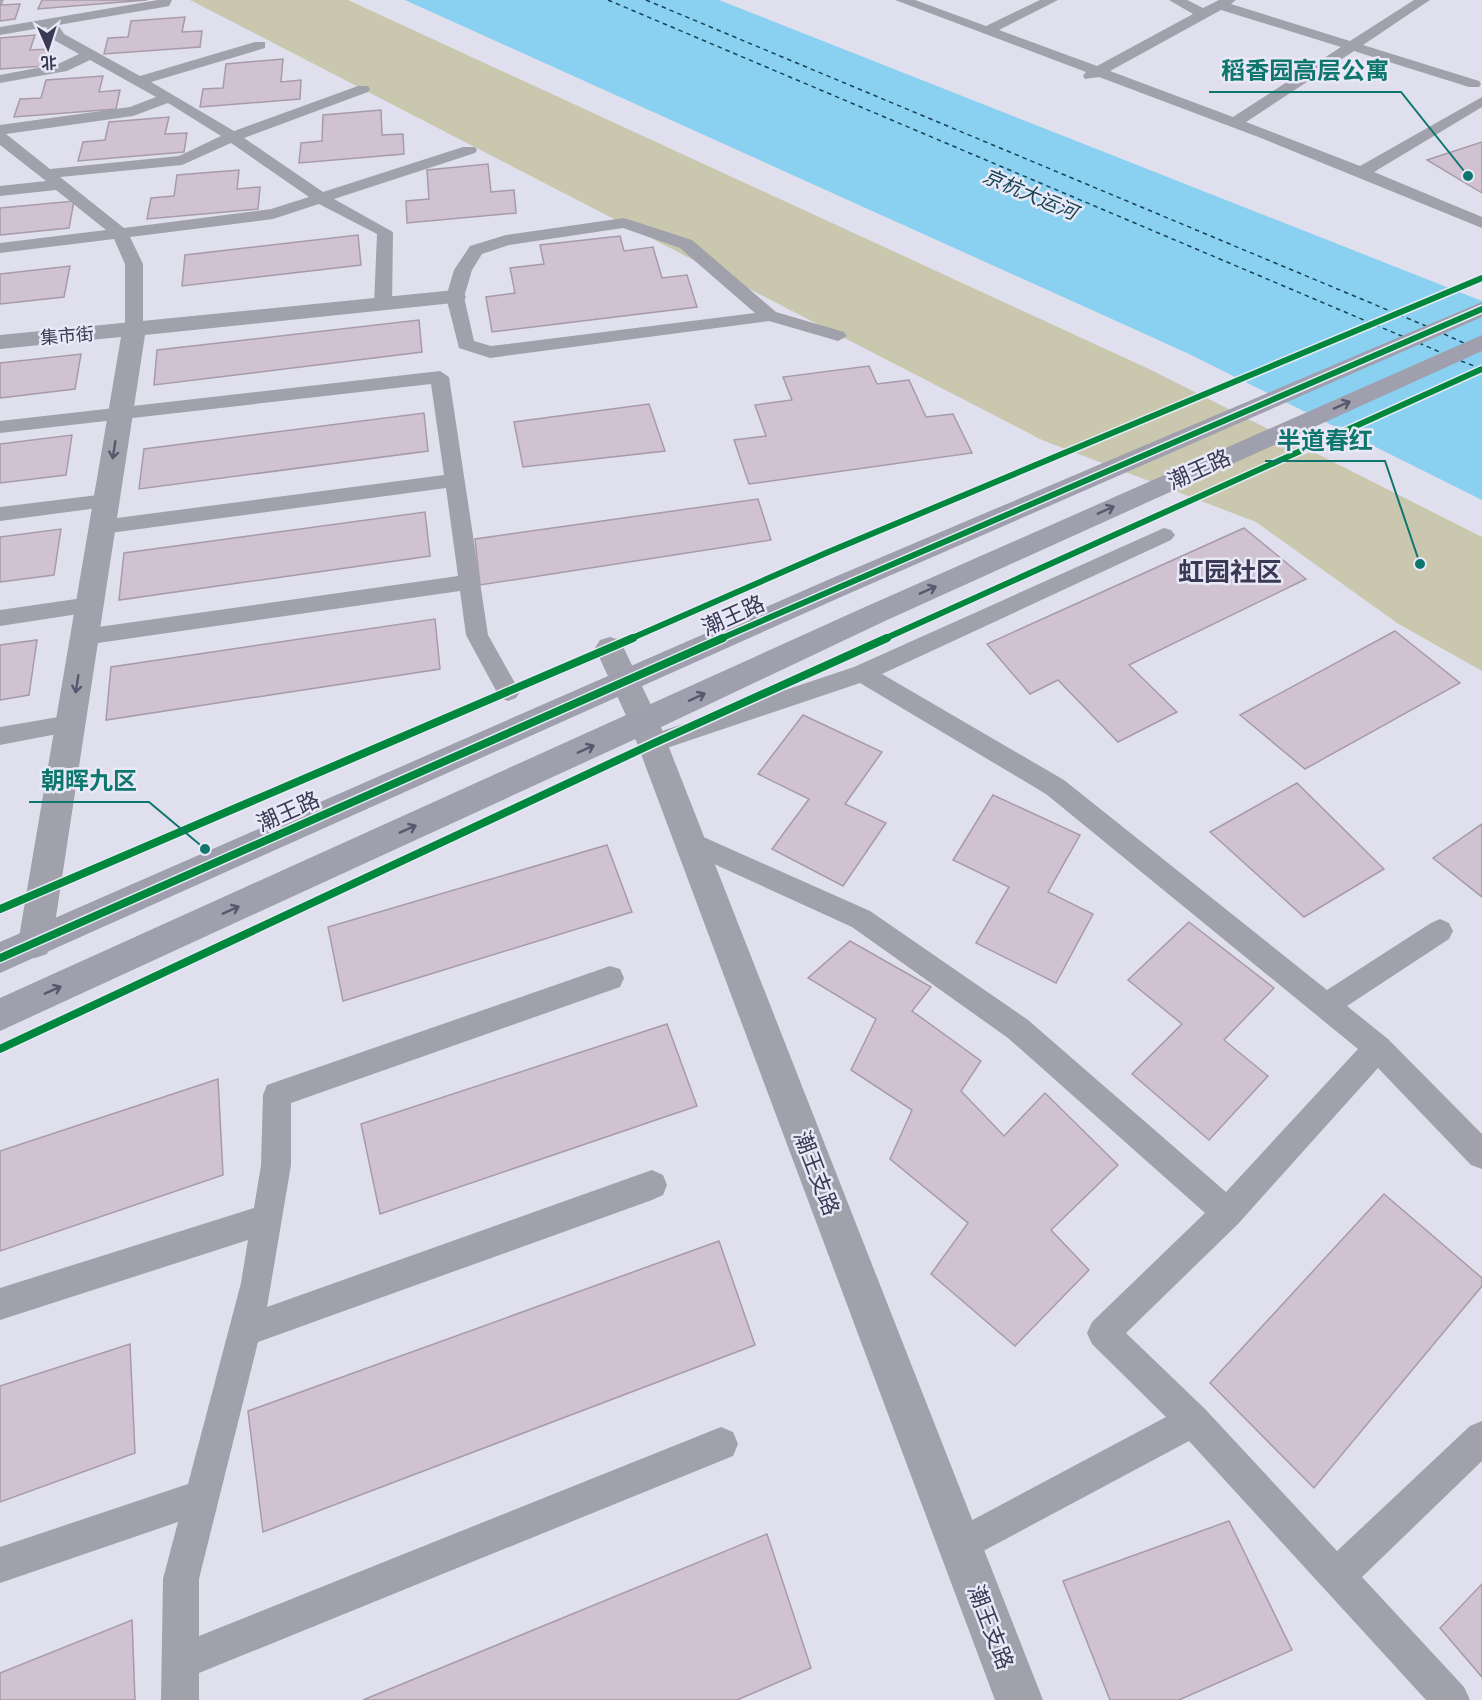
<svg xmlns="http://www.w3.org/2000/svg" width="1482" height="1700" viewBox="0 0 1482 1700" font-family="Karla,'Noto Sans SC',sans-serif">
	<rect width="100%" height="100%" fill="#dfdfee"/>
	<path fill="#c9c8af" d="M 190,0 L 348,0 L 1149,369 L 1482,537 L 1482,671 L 1397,623 L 1256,522 L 1042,440 Z"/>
	<path fill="#8ad0f0" d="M 405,0 L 719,0 L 1482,301 L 1482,500 L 1187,353 Z"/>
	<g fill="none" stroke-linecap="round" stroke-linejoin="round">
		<g stroke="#184455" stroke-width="1.5" stroke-dasharray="4.5 4" stroke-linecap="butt">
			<path d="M 608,0 L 1404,337"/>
			<path d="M 646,0 L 1426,326"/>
			<path d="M 1444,334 L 1464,343"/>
			<path d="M 1419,343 L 1442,353"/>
			<path d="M 1461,361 L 1482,369"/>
		</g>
	</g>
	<g fill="#d1c2d1" stroke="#a79ba9" stroke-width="1.5">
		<path d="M 0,0 L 3,0 L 1,5 L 20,4 L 15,19 L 0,21 Z"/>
		<path d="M 42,0 L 147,0 L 38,9 Z"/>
		<path d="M 185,17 L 182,32 L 202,31 L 200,47 L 104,54 L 108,38 L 128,37 L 131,21 Z"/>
		<path d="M 35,35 L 30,50 L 50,49 L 45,66 L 0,69 L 0,38 Z"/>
		<path d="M 283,59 L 281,82 L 301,80 L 300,99 L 200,107 L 203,89 L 223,88 L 226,64 Z"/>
		<path d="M 103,76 L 99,92 L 120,90 L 116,109 L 14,117 L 20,99 L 41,98 L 46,80 Z"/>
		<path d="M 381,110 L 382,135 L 403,134 L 404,154 L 299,163 L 301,143 L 322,141 L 323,115 Z"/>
		<path d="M 169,117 L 165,134 L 187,133 L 184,152 L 78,161 L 83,142 L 105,140 L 109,122 Z"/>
		<path d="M 1482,142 L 1482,193 L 1427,160 Z"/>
		<path d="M 488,164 L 491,192 L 514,190 L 516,213 L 407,223 L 406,201 L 429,199 L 427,170 Z"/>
		<path d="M 239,170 L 237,189 L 260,187 L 258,209 L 147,219 L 151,198 L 174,196 L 177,175 Z"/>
		<path d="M 74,201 L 69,228 L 0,235 L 0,208 Z"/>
		<path d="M 358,235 L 361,265 L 182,286 L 185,255 Z"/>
		<path d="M 620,236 L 624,251 L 653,247 L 662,278 L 687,275 L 697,307 L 492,332 L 486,297 L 515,293 L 510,268 L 544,264 L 540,245 Z"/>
		<path d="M 70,266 L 64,297 L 0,304 L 0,274 Z"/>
		<path d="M 419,320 L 422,352 L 154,385 L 157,350 Z"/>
		<path d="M 81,354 L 75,389 L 0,398 L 0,363 Z"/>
		<path d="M 869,366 L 877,384 L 909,380 L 926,417 L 953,414 L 972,453 L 749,484 L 734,440 L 766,436 L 755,405 L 792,400 L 783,377 Z"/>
		<path d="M 649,404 L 665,451 L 523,467 L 514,422 Z"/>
		<path d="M 424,413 L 428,451 L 139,489 L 144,449 Z"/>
		<path d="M 72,435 L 66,475 L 0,483 L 0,444 Z"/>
		<path d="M 758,499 L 771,540 L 480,585 L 475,539 Z"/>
		<path d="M 425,512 L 430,556 L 119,600 L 124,553 Z"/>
		<path d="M 1244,528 L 1306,579 L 1129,665 L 1177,712 L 1118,742 L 1058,680 L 1030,694 L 987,644 Z"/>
		<path d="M 61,529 L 54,575 L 0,582 L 0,537 Z"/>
		<path d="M 435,619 L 440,669 L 106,720 L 111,667 Z"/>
		<path d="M 1395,631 L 1460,683 L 1305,769 L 1240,715 Z"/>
		<path d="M 37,640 L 29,695 L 0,700 L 0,645 Z"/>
		<path d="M 803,715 L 882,752 L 845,804 L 886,823 L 843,886 L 772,849 L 809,799 L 758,774 Z"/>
		<path d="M 1297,783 L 1384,869 L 1304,917 L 1210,832 Z"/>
		<path d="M 993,795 L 1080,835 L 1048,892 L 1093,914 L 1056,983 L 976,943 L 1009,887 L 953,860 Z"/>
		<path d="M 1482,824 L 1482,897 L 1433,858 Z"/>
		<path d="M 607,845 L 632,912 L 343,1001 L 328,927 Z"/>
		<path d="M 1189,922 L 1274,988 L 1224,1040 L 1268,1076 L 1209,1140 L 1132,1074 L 1182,1024 L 1128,980 Z"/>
		<path d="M 850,941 L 931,987 L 912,1011 L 981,1061 L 961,1091 L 1004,1136 L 1045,1093 L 1118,1165 L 1051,1230 L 1089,1270 L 1015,1346 L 931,1274 L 968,1223 L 890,1159 L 912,1110 L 851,1070 L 876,1019 L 808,978 Z"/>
		<path d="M 667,1024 L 697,1106 L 380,1214 L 361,1124 Z"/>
		<path d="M 218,1079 L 223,1175 L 0,1251 L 0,1151 Z"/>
		<path d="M 1384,1194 L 1482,1278 L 1482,1286 L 1314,1488 L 1210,1383 Z"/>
		<path d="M 719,1241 L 755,1345 L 263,1532 L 248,1411 Z"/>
		<path d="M 130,1344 L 135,1453 L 0,1502 L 0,1386 Z"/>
		<path d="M 1229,1521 L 1292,1650 L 1179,1700 L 1110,1700 L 1063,1581 Z"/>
		<path d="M 767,1534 L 811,1668 L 737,1700 L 363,1700 Z"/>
		<path d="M 1482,1584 L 1482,1677 L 1440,1628 Z"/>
		<path d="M 132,1620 L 135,1700 L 0,1700 L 0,1673 Z"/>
	</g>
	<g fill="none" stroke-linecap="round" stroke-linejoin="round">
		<g fill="#a1a1ac" fill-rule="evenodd">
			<path d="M 158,0 L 172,0 L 169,6 L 164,7 L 58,25 L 64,34 L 140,76 L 255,42 L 265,42 L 265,48 L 151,82 L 234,131 L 358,86 L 368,86 L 370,89 L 368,92 L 244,138 L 323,192 L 463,147 L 475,147 L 477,150 L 475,153 L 334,199 L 393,232 L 392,305 L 389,309 L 377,309 L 374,305 L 377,234 L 319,204 L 273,219 L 130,237 L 143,264 L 143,330 L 134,335 L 125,330 L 125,264 L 114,239 L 0,253 L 0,243 L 106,230 L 56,190 L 0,196 L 0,186 L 46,181 L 0,145 L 0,125 L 130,107 L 156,97 L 90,60 L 67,71 L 0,83 L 0,75 L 58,64 L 79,54 L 54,40 L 46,27 L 0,35 L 0,27 ZM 168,103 L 221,136 L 179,156 L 50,169 L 6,134 L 133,116 ZM 231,143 L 309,197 L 271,209 L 124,228 L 60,177 L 182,165 Z"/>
			<path d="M 895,0 L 915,0 L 986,26 L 1040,0 L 1058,0 L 999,30 L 1097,66 L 1193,14 L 1169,0 L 1187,0 L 1203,8 L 1219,0 L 1236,0 L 1231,4 L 1350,41 L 1414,0 L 1430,0 L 1363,45 L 1479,81 L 1481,84 L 1479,87 L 1469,87 L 1354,51 L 1246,122 L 1360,166 L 1482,97 L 1482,107 L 1374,172 L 1482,217 L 1482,228 L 1261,138 L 1099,77 L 1085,79 L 1083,76 L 1086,72 ZM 1221,10 L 1341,47 L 1233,117 L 1110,71 Z"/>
			<path d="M 624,218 L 692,240 L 776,312 L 844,332 L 847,336 L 838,341 L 769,321 L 490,358 L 459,348 L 446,297 L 454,270 L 470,246 L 506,235 ZM 623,228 L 680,248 L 755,313 L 491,346 L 474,341 L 464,297 L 472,270 L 482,254 L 509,245 Z"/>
			<path d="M 440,371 L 449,377 L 488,635 L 520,692 L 516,698 L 508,701 L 500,698 L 466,635 L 460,591 L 84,645 L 76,643 L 73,637 L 76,631 L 84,629 L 458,576 L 446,488 L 102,534 L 95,532 L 92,527 L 95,522 L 102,520 L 444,475 L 431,384 L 0,433 L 0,421 Z"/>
			<path d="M 106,494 L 113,496 L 116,501 L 113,506 L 0,521 L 0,507 Z"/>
			<path d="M 1164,528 L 1171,530 L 1175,535 L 1171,540 L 882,674 L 1064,780 L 1327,990 L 1431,923 L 1440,919 L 1449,923 L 1453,931 L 1449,939 L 1347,1006 L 1388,1039 L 1482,1134 L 1482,1169 L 1471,1165 L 1378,1068 L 1238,1224 L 1126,1333 L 1205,1409 L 1337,1551 L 1470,1426 L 1482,1421 L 1482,1461 L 1362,1577 L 1464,1687 L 1470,1700 L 1426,1700 L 1189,1441 L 972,1557 L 960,1563 L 948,1557 L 942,1545 L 948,1533 L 1166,1417 L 1092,1344 L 1087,1333 L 1092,1322 L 1205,1213 L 1008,1038 L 852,927 L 681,849 L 677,842 L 681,835 L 690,832 L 699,835 L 870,911 L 1028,1020 L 1226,1192 L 1358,1049 L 1046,794 L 860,683 L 652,753 L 644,751 L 640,744 L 644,737 L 854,667 Z"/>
			<path d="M 90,597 L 98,599 L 101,605 L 98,611 L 0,626 L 0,610 Z"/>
			<path d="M 70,715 L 78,718 L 82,724 L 78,730 L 0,745 L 0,727 Z"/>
			<path d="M 610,966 L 620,969 L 624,978 L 620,987 L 291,1103 L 291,1165 L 267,1307 L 652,1170 L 663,1175 L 667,1185 L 663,1195 L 652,1200 L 258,1342 L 199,1579 L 199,1636 L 721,1427 L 733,1432 L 738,1444 L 733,1456 L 199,1673 L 199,1700 L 161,1700 L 163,1579 L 178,1522 L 0,1583 L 0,1547 L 188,1484 L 241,1283 L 248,1240 L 0,1320 L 0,1288 L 254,1208 L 261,1165 L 263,1095 L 267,1085 Z"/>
		</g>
		<g fill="#a1a1ac" fill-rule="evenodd">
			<path d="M 455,290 L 463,292 L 466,297 L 463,302 L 145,335 L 52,943 L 47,954 L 35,958 L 23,954 L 18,943 L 121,337 L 0,349 L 0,335 Z"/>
			<path d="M 610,637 L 620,640 L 659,722 L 1043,1700 L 995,1700 L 629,722 L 595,648 L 600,640 Z"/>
		</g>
		<g fill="#a09fad" fill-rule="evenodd">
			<path d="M 1482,302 L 1482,317 L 850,593 L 0,973 L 0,942 L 830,579 Z"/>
			<path d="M 1482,335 L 1482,351 L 885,621 L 655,730 L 0,1031 L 0,998 L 865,607 Z"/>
		</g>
		<defs>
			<path id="cycleway-far2" d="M 1478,280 L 1482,278"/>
			<g id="cycleway-far1">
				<path d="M 630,639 L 826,553 L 1482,278"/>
				<path d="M 720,639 L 1482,309"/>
				<path d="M 884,639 L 1482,369"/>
			</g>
			<g id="cycleway">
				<path d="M 0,909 L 633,638"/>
				<path d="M 0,958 L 723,638"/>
				<path d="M 0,1049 L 652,744 L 887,638"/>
			</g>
		</defs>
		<use href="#cycleway-far2" stroke="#e8e8f6" stroke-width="7"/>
		<use href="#cycleway-far1" stroke="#e8e8f6" stroke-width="9"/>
		<use href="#cycleway" stroke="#e8e8f6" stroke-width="11"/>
		<use href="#cycleway-far2" stroke="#00873e" stroke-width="4.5"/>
		<use href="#cycleway-far1" stroke="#00873e" stroke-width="6"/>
		<use href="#cycleway" stroke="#00873e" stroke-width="8"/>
	</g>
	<defs><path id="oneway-shaft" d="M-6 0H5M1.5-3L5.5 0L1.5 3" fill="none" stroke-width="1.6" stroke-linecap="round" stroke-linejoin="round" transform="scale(1.5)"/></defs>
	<g stroke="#59586f">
		<use href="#oneway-shaft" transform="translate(1342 405) rotate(-24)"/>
		<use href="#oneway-shaft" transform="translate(1106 510) rotate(-24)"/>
		<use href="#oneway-shaft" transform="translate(928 590) rotate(-24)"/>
		<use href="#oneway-shaft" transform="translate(697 697) rotate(-25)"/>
		<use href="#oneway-shaft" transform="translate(586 749) rotate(-24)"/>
		<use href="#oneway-shaft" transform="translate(408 829) rotate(-24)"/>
		<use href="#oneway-shaft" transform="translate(231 910) rotate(-24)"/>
		<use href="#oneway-shaft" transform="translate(53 990) rotate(-24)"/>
	</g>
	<g stroke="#5a586e">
		<use href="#oneway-shaft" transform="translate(114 450) rotate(99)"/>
		<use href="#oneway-shaft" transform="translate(77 684) rotate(99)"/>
	</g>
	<g text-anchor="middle" stroke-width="5" stroke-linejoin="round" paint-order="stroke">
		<g font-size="18" fill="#3b3954" stroke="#e8e8f6">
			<text transform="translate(67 336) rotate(-5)" y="6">集市街</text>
		</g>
		<g font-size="20" font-style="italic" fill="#184455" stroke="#e8e8f6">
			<text transform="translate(1030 194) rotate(23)" y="7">京杭大运河</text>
		</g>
		<g font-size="22" fill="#3b3954" stroke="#e8e8f6">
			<text transform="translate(1199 469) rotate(-24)" y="8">潮王路</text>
			<text transform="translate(733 615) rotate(-24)" y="8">潮王路</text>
			<text transform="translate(288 811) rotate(-24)" y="8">潮王路</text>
			<text transform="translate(817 1173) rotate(69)" y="8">潮王支路</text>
			<text transform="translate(991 1627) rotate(69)" y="8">潮王支路</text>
		</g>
		<g font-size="26" font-weight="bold" fill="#3b3954" stroke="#e8e8f6">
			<text x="1230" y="581">虹园社区</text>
		</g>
	</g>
	<path fill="none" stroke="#0f766e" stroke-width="2" d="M1468 176L1401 92H1209M1420 564L1385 461H1265M205 849L149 802H29"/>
	<g fill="#0f766e" stroke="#e8e8f6" stroke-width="2">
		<circle cx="1468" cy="176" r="6"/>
		<circle cx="1420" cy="564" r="6"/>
		<circle cx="205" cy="849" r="6"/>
	</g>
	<g font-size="24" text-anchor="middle" font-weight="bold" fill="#0f766e" stroke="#e8e8f6" stroke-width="5" stroke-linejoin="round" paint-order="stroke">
		<text x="1305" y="79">稻香园高层公寓</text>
		<text x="1325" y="449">半道春红</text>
		<text x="89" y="789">朝晖九区</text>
	</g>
	<g transform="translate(48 48) rotate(177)" stroke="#e8e8f6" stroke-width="4.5" paint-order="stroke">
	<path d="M0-4.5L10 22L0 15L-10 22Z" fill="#3b3954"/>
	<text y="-9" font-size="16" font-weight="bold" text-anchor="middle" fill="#3b3954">北</text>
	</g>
</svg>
